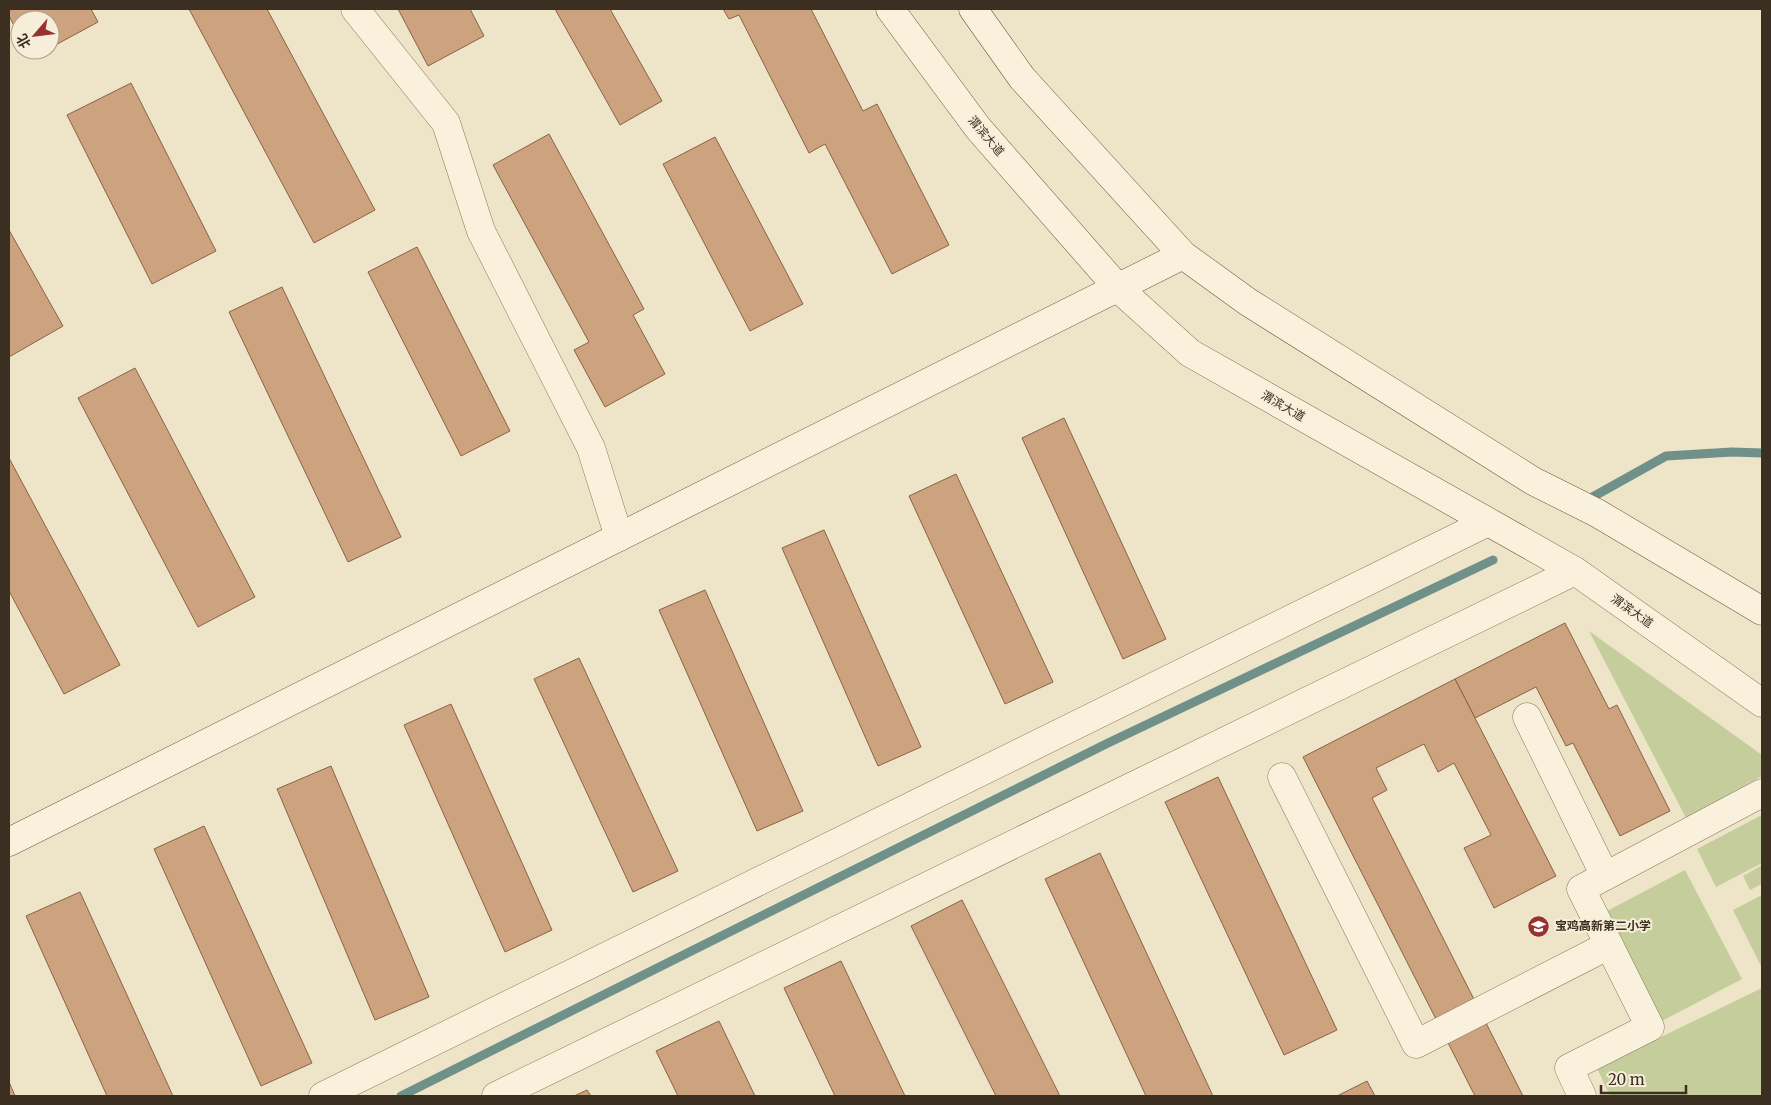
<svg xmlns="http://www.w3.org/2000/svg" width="1771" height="1105" viewBox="0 0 1771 1105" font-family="Merriweather,'Noto Sans SC',serif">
	<rect width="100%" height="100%" fill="#eee5c9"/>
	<g fill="#c5cd9c">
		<path d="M 1589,631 L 1762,755 L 1762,776 L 1686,818 Z"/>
		<path d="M 1762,815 L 1762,863 L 1716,887 L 1697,849 Z"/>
		<path d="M 1762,865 L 1762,884 L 1750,890 L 1743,876 Z"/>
		<path d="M 1685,870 L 1742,979 L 1662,1021 L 1605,912 Z"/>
		<path d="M 1762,895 L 1762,968 L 1733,910 Z"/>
		<path d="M 1762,988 L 1762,1096 L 1610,1096 L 1597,1068 Z"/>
	</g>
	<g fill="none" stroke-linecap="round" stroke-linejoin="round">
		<g stroke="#70918a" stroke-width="9">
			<path d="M 1589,499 L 1666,456 L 1732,452 L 1762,453"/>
			<path d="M 401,1096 L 1108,743 L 1493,560"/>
		</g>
	</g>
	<g fill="#cca27f" stroke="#8a6243">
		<path d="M 9,9 L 91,9 L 98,22 L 50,48 L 50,20 L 20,20 L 20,37 L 9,16 Z"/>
		<path d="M 189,9 L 267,9 L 375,210 L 314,243 Z"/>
		<path d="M 398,9 L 470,9 L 484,36 L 428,66 Z"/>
		<path d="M 555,9 L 610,9 L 662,101 L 620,125 Z"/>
		<path d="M 723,9 L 811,9 L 863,111 L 877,104 L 949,245 L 892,274 L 825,144 L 809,153 L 739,15 L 729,19 Z"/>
		<path d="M 27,50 L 46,50 L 32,58 Z"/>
		<path d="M 131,83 L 216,251 L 152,284 L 67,115 Z"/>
		<path d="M 549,134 L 644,309 L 633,315 L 665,374 L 605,407 L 574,350 L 589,342 L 493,165 Z"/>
		<path d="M 715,137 L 803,304 L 750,331 L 663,164 Z"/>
		<path d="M 9,230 L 63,326 L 9,357 Z"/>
		<path d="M 417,247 L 510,431 L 461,456 L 368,272 Z"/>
		<path d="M 282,287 L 401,537 L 348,562 L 229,312 Z"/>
		<path d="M 135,368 L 255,597 L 198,627 L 78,398 Z"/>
		<path d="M 1064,418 L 1166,639 L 1123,659 L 1022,438 Z"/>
		<path d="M 9,458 L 120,665 L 64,694 L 9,591 Z"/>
		<path d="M 956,474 L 1053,682 L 1005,704 L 909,496 Z"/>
		<path d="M 824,530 L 921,747 L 878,766 L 782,548 Z"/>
		<path d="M 705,590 L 803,811 L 757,831 L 659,610 Z"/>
		<path d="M 1565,623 L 1609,709 L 1617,705 L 1670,811 L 1620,836 L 1573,743 L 1566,746 L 1536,687 L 1475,718 L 1455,679 Z"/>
		<path d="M 579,658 L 678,871 L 633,892 L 534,679 Z"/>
		<path d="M 1455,679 L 1556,876 L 1494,908 L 1464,848 L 1491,835 L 1454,763 L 1438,772 L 1424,744 L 1376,768 L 1387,790 L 1372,798 L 1523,1096 L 1475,1096 L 1303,757 Z"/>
		<path d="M 451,704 L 552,930 L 505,952 L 404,725 Z"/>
		<path d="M 331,766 L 429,997 L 375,1020 L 277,789 Z"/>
		<path d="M 1218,777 L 1337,1030 L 1284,1055 L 1165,802 Z"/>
		<path d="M 204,826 L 312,1063 L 261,1086 L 154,849 Z"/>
		<path d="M 1100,853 L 1213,1096 L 1146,1096 L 1045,879 Z"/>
		<path d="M 80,892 L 173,1096 L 107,1096 L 26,916 Z"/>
		<path d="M 962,900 L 1060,1096 L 996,1096 L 911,926 Z"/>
		<path d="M 841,961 L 905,1096 L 835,1096 L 784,988 Z"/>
		<path d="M 719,1021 L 755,1096 L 678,1096 L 656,1051 Z"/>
		<path d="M 1367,1081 L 1375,1096 L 1337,1096 Z"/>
		<path d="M 9,1082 L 15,1096 L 9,1096 Z"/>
		<path d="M 587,1090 L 591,1096 L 574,1096 Z"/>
	</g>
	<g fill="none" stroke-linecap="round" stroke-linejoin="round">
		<defs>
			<g id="minor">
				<path d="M 355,9 L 446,123 L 481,231 L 591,448 L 619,537"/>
				<path d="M 1527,717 L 1605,876"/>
				<path d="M 1282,777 L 1416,1044 L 1609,945"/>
				<path d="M 323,1096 L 1488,522"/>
				<path d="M 496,1096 L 1575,571"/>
				<path d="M 1582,1096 L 1569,1068 L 1650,1027 L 1581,889 L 1762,793"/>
			</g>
			<g id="secondary">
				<path d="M 890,9 L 978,128 L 1118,288 L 1190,353 L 1575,571 L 1762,703"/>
				<path d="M 973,9 L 1022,78 L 1183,255 L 1248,302 L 1533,481 L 1597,513 L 1762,611"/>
				<path d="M 9,842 L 1183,255"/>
			</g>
		</defs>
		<use href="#minor" stroke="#8b775d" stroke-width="29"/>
		<use href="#secondary" stroke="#6d5840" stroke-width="29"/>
		<use href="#minor" stroke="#f9f1dc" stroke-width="28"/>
		<use href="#secondary" stroke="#f9f1dc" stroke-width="28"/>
	</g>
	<defs>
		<symbol id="school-disc" viewBox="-11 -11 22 22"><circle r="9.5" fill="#99312e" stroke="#f6eed8"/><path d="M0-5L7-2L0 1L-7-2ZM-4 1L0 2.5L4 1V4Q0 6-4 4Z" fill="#fff"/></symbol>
	</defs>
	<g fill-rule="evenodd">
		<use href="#school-disc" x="1526" y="914" width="25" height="25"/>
	</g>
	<g text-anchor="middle" stroke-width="4" stroke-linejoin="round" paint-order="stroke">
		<g font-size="12" fill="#3b2f21" stroke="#f6eed8">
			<text transform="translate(986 136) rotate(50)" y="4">渭滨大道</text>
			<text transform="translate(1283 406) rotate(30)" y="4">渭滨大道</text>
			<text transform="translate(1632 611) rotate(35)" y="4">渭滨大道</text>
		</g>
		<g font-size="12" font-weight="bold" fill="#3b2f21" stroke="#f6eed8" text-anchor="start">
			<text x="1555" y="930">宝鸡高新第二小学</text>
		</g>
	</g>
	<rect width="1771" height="1105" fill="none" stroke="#3b2f21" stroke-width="20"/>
	<g transform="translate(35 35) rotate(242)"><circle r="24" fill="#f6eed8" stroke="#aba28f"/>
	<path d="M0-4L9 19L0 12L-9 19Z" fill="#99312e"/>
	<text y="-8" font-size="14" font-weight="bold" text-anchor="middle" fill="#3b2f21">北</text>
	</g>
	<path d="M1601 1085v8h85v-8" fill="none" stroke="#3b2f21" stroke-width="2.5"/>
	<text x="1608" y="1085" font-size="15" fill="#3b2f21" stroke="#f6eed8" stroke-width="4" paint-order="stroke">20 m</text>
</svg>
